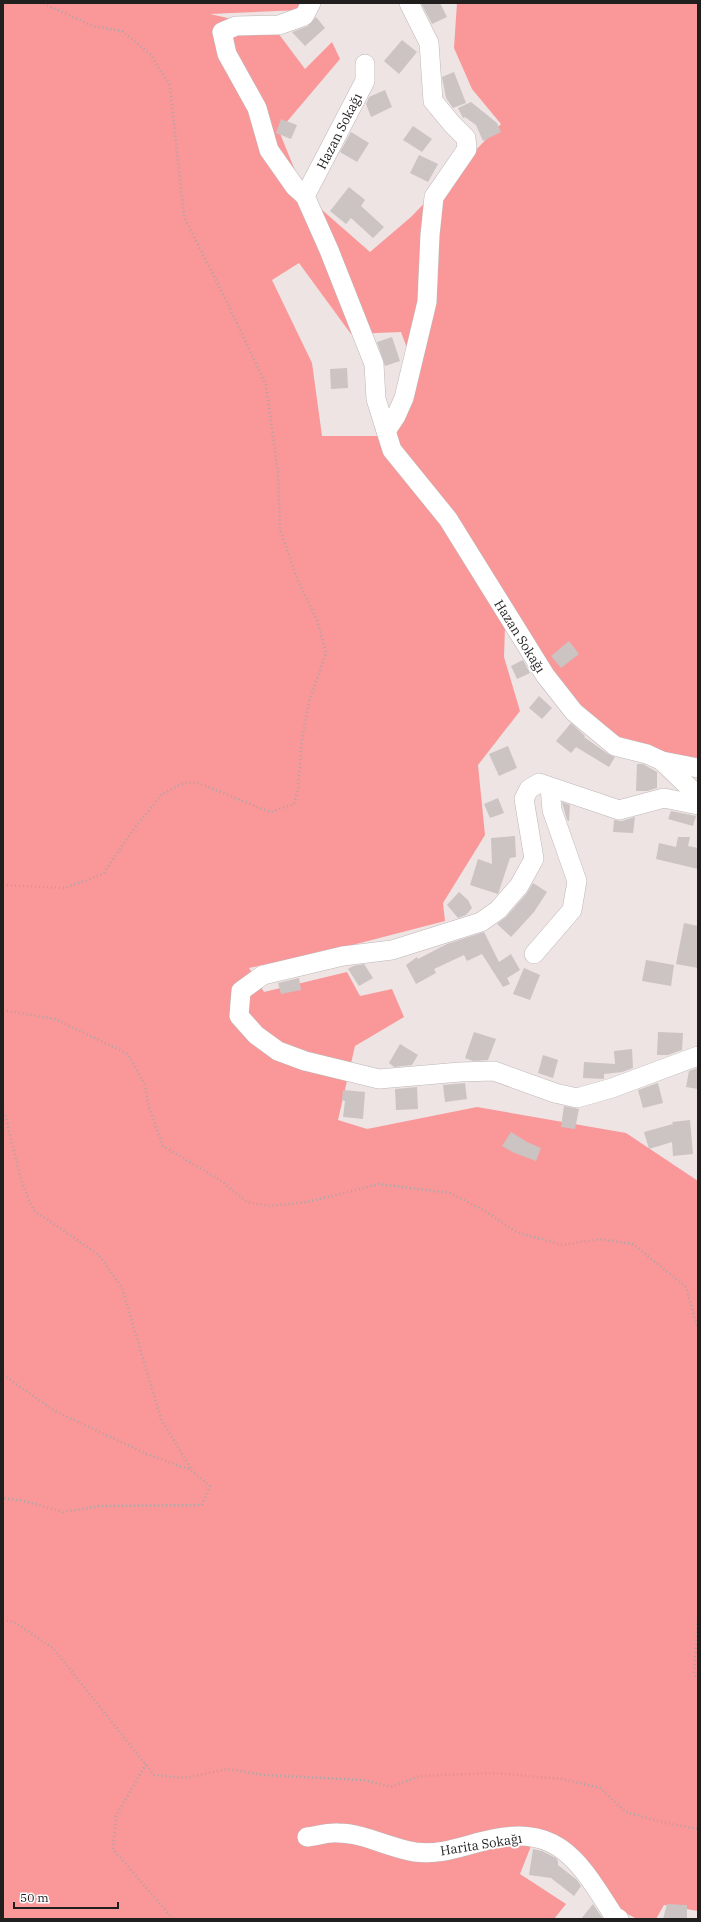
<svg xmlns="http://www.w3.org/2000/svg" width="701" height="1922" viewBox="0 0 701 1922" font-family="'IBM Plex Serif',serif">
	<rect width="100%" height="100%" fill="#ede4e3"/>
	<path fill="#fa9799" fill-rule="evenodd" d="M 3,3 L 303,3 L 300,10 L 210,14 L 275,29 L 305,69 L 332,42 L 340,59 L 279,131 L 305,195 L 370,252 L 411,217 L 501,124 L 472,89 L 454,48 L 457,3 L 698,3 L 698,762 L 683,762 L 593,726 L 505,626 L 504,657 L 520,711 L 478,765 L 485,835 L 443,903 L 445,921 L 333,950 L 249,968 L 264,992 L 347,972 L 360,996 L 392,989 L 404,1017 L 355,1046 L 338,1120 L 367,1129 L 477,1107 L 626,1133 L 698,1181 L 698,1911 L 664,1905 L 656,1919 L 637,1919 L 618,1909 L 551,1832 L 531,1846 L 520,1874 L 566,1904 L 554,1919 L 3,1919 ZM 299,263 L 351,334 L 401,332 L 414,367 L 391,436 L 322,436 L 312,363 L 272,280 Z"/>
	<g fill="#ccc3c3">
		<path d="M 421,3 L 440,3 L 447,17 L 432,24 Z"/>
		<path d="M 316,17 L 325,28 L 305,46 L 292,32 L 308,26 Z"/>
		<path d="M 402,40 L 417,52 L 399,74 L 384,61 Z"/>
		<path d="M 454,72 L 466,103 L 453,108 L 446,98 L 442,77 Z"/>
		<path d="M 385,90 L 392,107 L 371,117 L 366,104 L 369,97 Z"/>
		<path d="M 471,102 L 497,123 L 501,132 L 483,141 L 476,125 L 465,117 L 463,118 L 458,108 Z"/>
		<path d="M 281,119 L 297,125 L 291,139 L 276,133 Z"/>
		<path d="M 413,126 L 432,139 L 422,152 L 403,140 Z"/>
		<path d="M 351,132 L 369,143 L 357,162 L 340,152 Z"/>
		<path d="M 419,155 L 438,164 L 428,182 L 410,173 Z"/>
		<path d="M 349,187 L 365,200 L 361,206 L 384,227 L 373,238 L 351,218 L 346,224 L 330,211 Z"/>
		<path d="M 392,337 L 400,361 L 385,366 L 377,342 Z"/>
		<path d="M 347,368 L 348,388 L 331,389 L 330,369 Z"/>
		<path d="M 569,641 L 579,654 L 561,668 L 551,656 Z"/>
		<path d="M 523,660 L 530,673 L 517,679 L 511,666 Z"/>
		<path d="M 539,696 L 552,708 L 542,719 L 529,708 Z"/>
		<path d="M 571,723 L 585,736 L 584,737 L 608,754 L 615,757 L 609,767 L 576,747 L 571,753 L 556,741 Z"/>
		<path d="M 508,746 L 517,768 L 499,776 L 489,754 Z"/>
		<path d="M 637,764 L 643,764 L 657,772 L 657,788 L 647,791 L 636,791 Z"/>
		<path d="M 498,798 L 504,813 L 490,818 L 484,804 Z"/>
		<path d="M 562,802 L 570,805 L 569,821 L 567,820 Z"/>
		<path d="M 671,811 L 696,816 L 693,826 L 668,819 Z"/>
		<path d="M 635,817 L 633,833 L 613,832 L 614,820 L 622,821 Z"/>
		<path d="M 515,836 L 516,857 L 510,858 L 498,894 L 470,885 L 478,859 L 492,864 L 491,838 Z"/>
		<path d="M 678,837 L 690,837 L 688,846 L 698,848 L 698,869 L 656,859 L 659,843 L 676,847 Z"/>
		<path d="M 533,883 L 547,892 L 534,912 L 511,937 L 497,924 L 506,917 L 527,893 Z"/>
		<path d="M 459,892 L 468,900 L 472,908 L 466,915 L 458,918 L 447,905 Z"/>
		<path d="M 684,923 L 698,926 L 698,968 L 676,964 Z"/>
		<path d="M 484,932 L 499,962 L 511,954 L 520,970 L 507,978 L 510,984 L 503,987 L 482,954 L 467,961 L 464,955 L 434,969 L 436,973 L 416,984 L 406,965 L 417,957 L 418,959 L 447,944 Z"/>
		<path d="M 646,960 L 674,965 L 671,986 L 642,981 Z"/>
		<path d="M 364,964 L 373,978 L 359,986 L 348,969 L 353,966 Z"/>
		<path d="M 524,968 L 540,975 L 530,1000 L 513,994 Z"/>
		<path d="M 299,978 L 301,990 L 281,994 L 278,983 Z"/>
		<path d="M 474,1032 L 496,1039 L 488,1060 L 473,1061 L 465,1058 Z"/>
		<path d="M 658,1032 L 683,1033 L 682,1050 L 668,1055 L 657,1055 Z"/>
		<path d="M 400,1044 L 418,1055 L 412,1065 L 394,1067 L 389,1063 Z"/>
		<path d="M 632,1049 L 633,1068 L 622,1072 L 604,1074 L 604,1079 L 583,1078 L 584,1062 L 615,1064 L 614,1051 Z"/>
		<path d="M 543,1055 L 558,1060 L 553,1078 L 538,1073 Z"/>
		<path d="M 698,1068 L 698,1089 L 686,1087 L 689,1071 Z"/>
		<path d="M 465,1083 L 467,1099 L 445,1102 L 443,1085 Z"/>
		<path d="M 658,1083 L 663,1103 L 643,1108 L 638,1090 Z"/>
		<path d="M 417,1087 L 418,1109 L 396,1110 L 395,1089 Z"/>
		<path d="M 343,1090 L 365,1092 L 363,1119 L 343,1117 L 345,1101 L 342,1100 Z"/>
		<path d="M 564,1106 L 579,1109 L 575,1129 L 561,1127 Z"/>
		<path d="M 690,1120 L 693,1154 L 673,1156 L 672,1142 L 649,1149 L 644,1132 L 673,1124 L 672,1122 Z"/>
		<path d="M 511,1132 L 527,1142 L 541,1148 L 536,1161 L 512,1152 L 502,1146 Z"/>
		<path d="M 533,1849 L 542,1851 L 556,1858 L 558,1861 L 558,1865 L 577,1880 L 581,1886 L 574,1896 L 551,1878 L 529,1875 Z"/>
		<path d="M 593,1904 L 603,1919 L 581,1919 Z"/>
		<path d="M 667,1904 L 687,1905 L 687,1919 L 663,1919 Z"/>
	</g>
	<g fill="none" stroke-linecap="round" stroke-linejoin="round">
		<defs>
			<g id="minor">
				<path d="M 311,3 L 304,16 L 279,25 L 236,26 L 222,32 L 227,54 L 257,108 L 269,150 L 295,187 L 305,196 L 329,250 L 374,364 L 376,399 L 392,450 L 448,519 L 545,675 L 574,712 L 615,746 L 647,754 L 662,761 L 698,796"/>
				<path d="M 305,196 L 365,81 L 365,64"/>
				<path d="M 386,431 L 396,416 L 404,398 L 427,302 L 430,235 L 434,197 L 467,149 L 466,138 L 452,124 L 433,101 L 429,43 L 409,3"/>
				<path d="M 662,761 L 698,768"/>
				<path d="M 698,805 L 664,798 L 619,810 L 539,783 L 529,789 L 524,799 L 534,859 L 519,886 L 498,910 L 481,922 L 392,950 L 343,956 L 263,975 L 241,991 L 239,1016 L 256,1035 L 278,1051 L 305,1061 L 379,1079 L 460,1072 L 494,1071 L 555,1093 L 577,1098 L 612,1088 L 698,1056"/>
				<path d="M 534,954 L 572,910 L 577,881 L 552,810 L 550,787"/>
				<path d="M 307,1837 C 317,1836 328,1832 338,1833 C 364,1833 389,1848 415,1852 C 439,1855 457,1848 480,1842 C 557,1821 577,1858 614,1916 L 619,1919"/>
			</g>
		</defs>
		<use href="#minor" stroke="#bfb7b7" stroke-width="20"/>
		<g stroke="#aca5a5" stroke-width="2.5" stroke-dasharray="1 3" stroke-linecap="butt">
			<path d="M 3,885 L 65,888 L 103,874 L 133,830 L 162,794 L 184,783 L 198,783 L 270,812 L 294,804 L 298,789 L 302,738 L 309,702 L 326,653 L 317,620 L 298,581 L 280,529 L 278,473 L 266,385 L 227,302 L 184,217 L 170,85 L 150,54 L 122,31 L 93,26 L 42,3"/>
			<path d="M 3,1010 L 55,1019 L 128,1054 L 145,1085 L 149,1107 L 163,1146 L 220,1180 L 247,1202 L 270,1206 L 307,1202 L 379,1184 L 450,1193 L 485,1211 L 516,1232 L 562,1245 L 600,1239 L 633,1244 L 686,1287 L 698,1330"/>
			<path d="M 3,1112 L 5,1114 L 21,1180 L 33,1210 L 99,1255 L 122,1288 L 161,1419 L 191,1469"/>
			<path d="M 3,1375 L 55,1411 L 149,1455 L 191,1470 L 210,1486 L 202,1505 L 101,1506 L 63,1512 L 24,1501 L 3,1498"/>
			<path d="M 698,1616 L 694,1673 L 698,1681"/>
			<path d="M 3,1620 L 14,1622 L 53,1648 L 154,1775 L 184,1778 L 228,1769 L 264,1775 L 363,1780 L 391,1787 L 420,1776 L 493,1773 L 564,1779 L 600,1788 L 626,1812 L 661,1822 L 698,1829"/>
			<path d="M 146,1764 L 116,1816 L 113,1849 L 173,1919"/>
		</g>
		<use href="#minor" stroke="#fff" stroke-width="19"/>
	</g>
	<g text-anchor="middle" stroke-width="4" stroke-linejoin="round" paint-order="stroke">
		<g font-size="13" fill="#211e1e" stroke="#fff">
			<text transform="translate(339 131) rotate(-63)" y="5">Hazan Sokağı</text>
			<text transform="translate(520 636) rotate(58)" y="5">Hazan Sokağı</text>
			<text transform="translate(481 1844) rotate(-9)" y="5">Harita Sokağı</text>
		</g>
	</g>
	<rect width="701" height="1922" fill="none" stroke="#211e1e" stroke-width="8"/>
	<path d="M14 1902v6h104v-6" fill="none" stroke="#211e1e" stroke-width="2"/>
	<text x="20" y="1902" font-size="12" fill="#211e1e" stroke="#ffffff" stroke-width="3" paint-order="stroke">50 m</text>
</svg>
